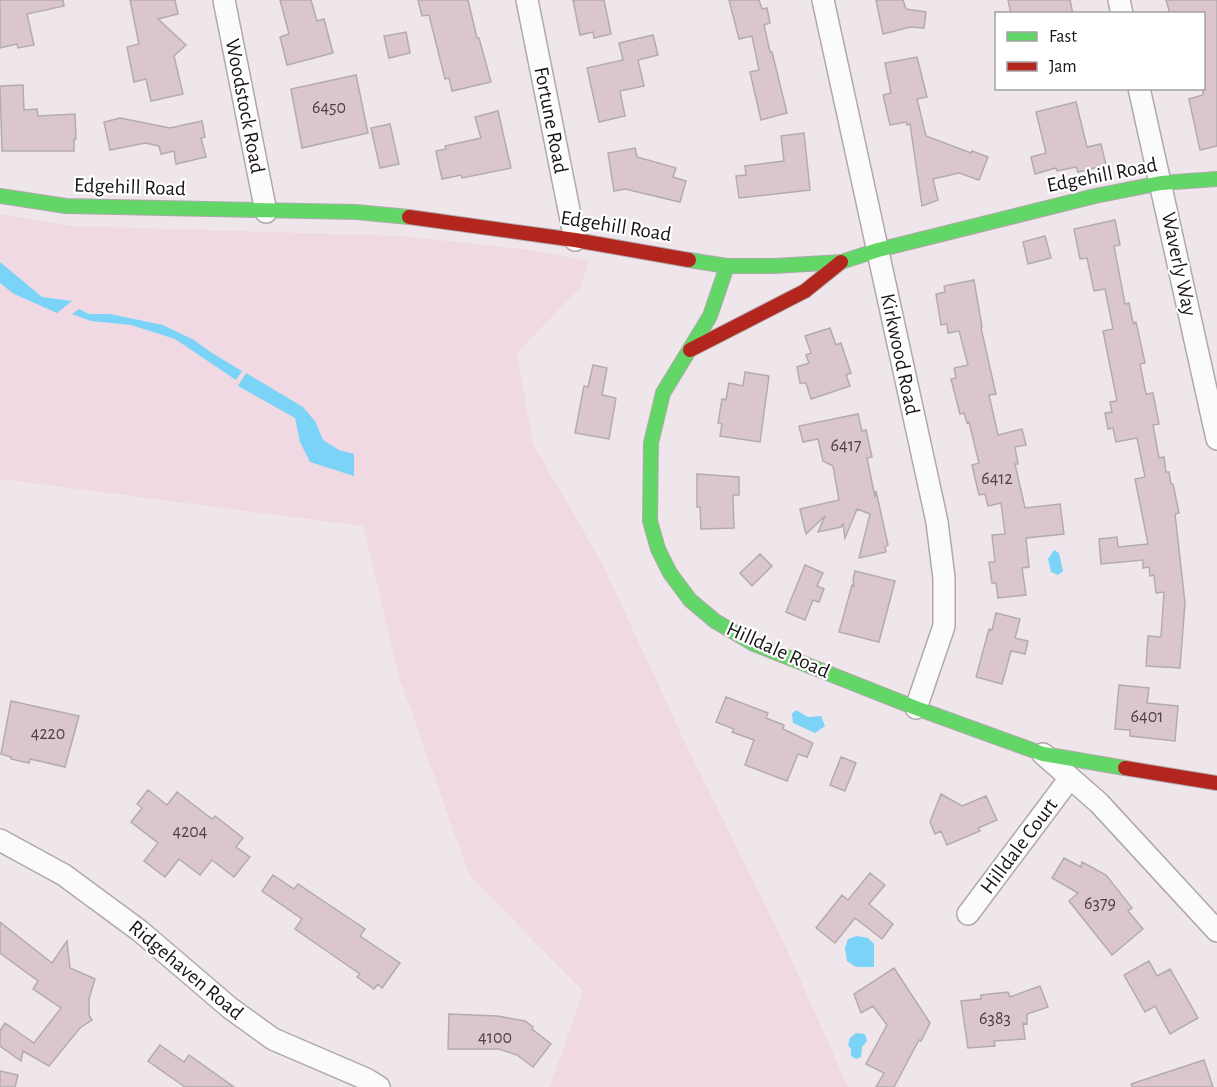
<svg xmlns="http://www.w3.org/2000/svg" width="1217" height="1087" viewBox="0 0 1217 1087" font-family="'Alegreya Sans',sans-serif">
<rect width="100%" height="100%" fill="#eee6ea"/>
<path fill="#f1d9e3" d="M0,214L73,226L400,236L523,249L589,261L579,289L517,353L533,444L602,563L682,736L787,950L848,1087H550L583,991L469,875L400,679L363,526L0,479Z"/>
<path fill="#7bd3f7" d="M0,262L42,297L72,301L57,313L14,294L0,283Z
M79,309L89,314H110L163,325L194,340L212,353L242,371L236,380L175,339L131,325L91,321L72,314Z
M246,373L303,407L315,421L323,440L339,450L354,454V476L310,462L300,442L295,418L238,386Z
M1054,550L1059,553L1063,571L1058,575L1051,572L1048,559Z
M796,710L808,717L821,716L825,726L815,733L793,723L792,714Z
M857,936L868,938L874,944V967H856L847,961L845,948L848,939Z
M856,1033L865,1034L867,1041L862,1047L861,1057L856,1059L851,1056V1049L848,1045L850,1038Z"/>
<path fill="#dbc6d0" stroke="#b2acaf" stroke-width="1.5" d="M0,0H63L64,6L27,14L34,45L18,48L17,44L0,48Z
M130,0H175L178,14L158,19L186,45L174,56L183,94L151,101L146,79L134,82L127,47L139,44Z
M280,0H311L317,21L324,19L333,53L287,65L280,37L289,34Z
M418,0H468L477,38H479L491,82L452,91L449,78L445,79L429,15L422,16Z
M573,0H604L611,34L594,38L593,32L580,35Z
M729,0H759L762,9L767,8L770,23L764,25L770,52H772L787,113L761,120L750,72L759,70L752,36L739,39Z
M876,0H903L906,9L926,12L924,28L910,27L883,34Z
M1008,0H1070L1073,14H1011Z
M1166,0H1217V146L1200,150L1189,99L1203,95V14H1170Z
M406,32L410,53L389,58L384,36Z
M653,35L658,55L638,60L644,86L620,91L625,116L599,122L587,68L623,60L619,43Z
M917,57L927,97L917,99L926,136L971,153L972,151L988,157L979,180L959,173L933,179L938,200L922,206L910,124L907,125L906,122L890,125L883,95L891,93L885,63Z
M356,75L368,133L302,148L291,89Z
M23,85L24,110L37,109L38,116L75,114L76,139H74V151H2L0,86Z
M1076,102L1087,147L1101,144L1106,165L1078,172L1076,167L1057,171L1056,168L1035,174L1031,157L1046,153L1036,112Z
M498,111L511,168L462,178L461,175L442,179L436,151L446,149L445,146L481,138L475,117Z
M120,118L170,128L202,121L205,137L201,138L206,157L176,164L174,151L161,154L159,146L145,143L110,150L104,122Z
M390,124L399,164L380,168L371,128Z
M804,133L810,190L739,198L736,176L746,175L745,166L784,161L781,136Z
M635,148L637,157L676,168L673,177L686,181L680,202L625,189L614,191L608,153Z
M1115,220L1120,245L1114,246L1125,304L1129,303L1133,323L1136,322L1145,363L1140,364L1146,394L1153,393L1159,424L1153,425L1159,458L1164,457L1166,472H1169L1171,484H1173L1179,513L1175,514L1185,603L1180,668L1146,666L1148,636L1161,637L1164,592L1156,593L1154,575L1150,576L1149,567L1143,568V560L1101,564L1099,539L1117,537L1118,547L1148,544L1135,479L1145,477L1137,438L1116,442L1113,428L1108,429L1105,413L1112,412L1110,402L1117,401L1103,331L1113,329L1105,289L1094,291L1087,258L1080,259L1074,229Z
M1045,236L1051,258L1028,264L1023,242Z
M974,280L982,327L981,328L996,394L989,395L998,435L1022,429L1026,445L1015,447L1018,464H1015L1025,508L1060,504L1064,534L1026,538L1029,567L1022,568L1026,595L998,598L996,583H992L989,562H995L992,535L1005,534L1001,503L988,506L985,494L979,495L972,465L979,463L969,422L967,423L964,413L960,414L951,379L956,378L954,368L968,365L959,331L948,333L947,324L941,325L936,294L945,292L944,286Z
M830,328L836,345L841,343L851,373L846,375L850,386L811,399L806,383H800L797,367L809,363L806,355L811,353L805,336Z
M593,365L607,368L602,395L616,398L609,439L575,433L584,386L588,387Z
M745,372L769,376L760,442L720,436L722,424L718,423L722,399L726,400L729,383L743,386Z
M858,414L862,431L866,430L872,457L867,458L875,497L876,491L888,545L885,547L886,552L859,558L870,514L857,509L845,538L843,524L841,527L818,532L825,516L806,534L800,509L839,500L833,466L823,461L818,439L803,442L799,426Z
M697,474L739,477V495H733L734,528L701,529L700,507H697Z
M760,554L772,566L752,586L740,573Z
M805,565L823,573L817,586L824,589L819,602L813,600L805,620L786,612Z
M855,571L895,581L879,642L839,632L852,585L854,586L853,579Z
M996,613L1020,619L1015,638L1028,641L1025,654L1011,651L1002,684L976,677L989,629L992,630Z
M1119,685L1149,688L1147,703L1178,706L1175,741L1130,736V730L1115,729Z
M726,697L768,713L766,718L784,725L783,729L813,743L807,757L798,754L787,781L745,765L754,740L732,732L734,729L716,722Z
M11,701L79,716L65,767L30,759L29,763L11,759V757L1,754Z
M841,757L856,763L845,791L830,785Z
M148,790L167,805L177,792L212,819L215,816L243,838L236,847L250,857L234,877L212,860L200,875L179,859L165,877L144,861L158,843L131,822L142,808L137,804Z
M941,794L962,806L986,796L997,820L978,828L980,831L947,845L941,831L935,834L930,822Z
M1064,858L1081,867L1082,862L1106,875L1132,908L1128,911L1143,929L1112,955L1069,901L1078,893L1052,878Z
M870,873L885,885L869,904L893,924L882,939L855,918L835,943L816,928L842,895L848,900Z
M273,875L294,889L298,884L365,929L360,936L400,963L382,988L378,984L374,989L357,977L360,974L295,929L302,919L262,891Z
M0,922L52,963L67,941L70,968L95,979L89,999V1015L92,1020L80,1028L49,1066L23,1051L21,1061L0,1046V1031L5,1023L34,1043L61,1008L33,989L38,981L0,953Z
M1149,961L1157,976L1170,969L1198,1018L1170,1034L1155,1006L1145,1012L1124,975Z
M894,968L930,1023L921,1041L919,1040L894,1087H876L884,1073L866,1064L887,1025L873,1006L861,1013L854,994Z
M1040,986L1048,1007L1027,1014V1024L1023,1023L1025,1039L994,1041L995,1046L968,1048L961,1001L981,999V995L1008,992L1010,997Z
M449,1014L497,1016L525,1021L533,1027L532,1029L551,1044L533,1067L517,1055L499,1049H448Z
M160,1045L184,1062L189,1055L234,1087H185L148,1061Z
M1204,1060L1213,1087H1132L1131,1084Z
M0,1071L18,1075L15,1087H0Z"/>
<g fill="none" stroke-linecap="round" stroke-linejoin="round">
<defs>
<path id="street" d="M224,0L266,212
M527,0L575,240
M823,0L937,522L944,578V626L916,708
M1119,0L1122,14
M1139,88L1217,439
M1043,754L1099,803L1217,931
M0,840L64,875L140,931L230,1008L273,1039L366,1079L379,1087
M968,914L1070,778"/>
<path id="fast" d="M0,196L66,206L356,212L409,217
M689,260L727,266H775L841,262L878,250L1095,196L1161,183L1217,179
M727,266L710,316L663,393L651,443L650,521L658,549L670,573L690,600L715,621L754,644L916,708L1043,754L1125,768"/>
<path id="jam" d="M409,217L575,240L689,260
M690,350L805,291L841,262
M1125,768L1217,783"/>
</defs>
<use href="#street" stroke="#afa9ac" stroke-width="24"/>
<use href="#fast" stroke="#afa9ac" stroke-width="16"/>
<use href="#jam" stroke="#afa9ac" stroke-width="16"/>
<use href="#street" stroke="#fcfbfc" stroke-width="21"/>
<use href="#fast" stroke="#63d668" stroke-width="14"/>
<use href="#jam" stroke="#b3261e" stroke-width="14"/>
</g>
<g text-anchor="middle" dominant-baseline="central" stroke-width="4.5" stroke-linejoin="round" paint-order="stroke">
<g font-size="18" fill="#4a4044">
<text x="329" y="108">6450</text>
<text x="846" y="446">6417</text>
<text x="997" y="479">6412</text>
<text x="1147" y="717">6401</text>
<text x="48" y="734">4220</text>
<text x="190" y="832">4204</text>
<text x="1100" y="904">6379</text>
<text x="995" y="1019">6383</text>
<text x="495" y="1038">4100</text>
</g>
<g font-size="21" fill="#191416" stroke="#fff">
<text transform="translate(245 106) rotate(79)">Woodstock Road</text>
<text transform="translate(551 120) rotate(79)">Fortune Road</text>
<text transform="translate(1102 175) rotate(-11)">Edgehill Road</text>
<text transform="translate(130 187) rotate(2)">Edgehill Road</text>
<text transform="translate(616 226) rotate(9)">Edgehill Road</text>
<text transform="translate(1179 264) rotate(78)">Waverly Way</text>
<text transform="translate(900 354) rotate(78)">Kirkwood Road</text>
<text transform="translate(778 650) rotate(24)">Hilldale Road</text>
<text transform="translate(1019 846) rotate(-53)">Hilldale Court</text>
<text transform="translate(186 970) rotate(40)">Ridgehaven Road</text>
</g>
</g>
<rect x="995" y="12" width="210" height="78" fill="#ffffff" stroke="#a3a1a2" stroke-width="1.5"/>
<rect x="1007" y="32" width="30" height="9" fill="#63d668" stroke="#a3a1a2" stroke-width="1.5"/>
<text x="1049" y="42" font-size="18" fill="#191416">Fast</text>
<rect x="1007" y="62" width="30" height="9" fill="#b3261e" stroke="#a3a1a2" stroke-width="1.5"/>
<text x="1049" y="72" font-size="18" fill="#191416">Jam</text>
</svg>
